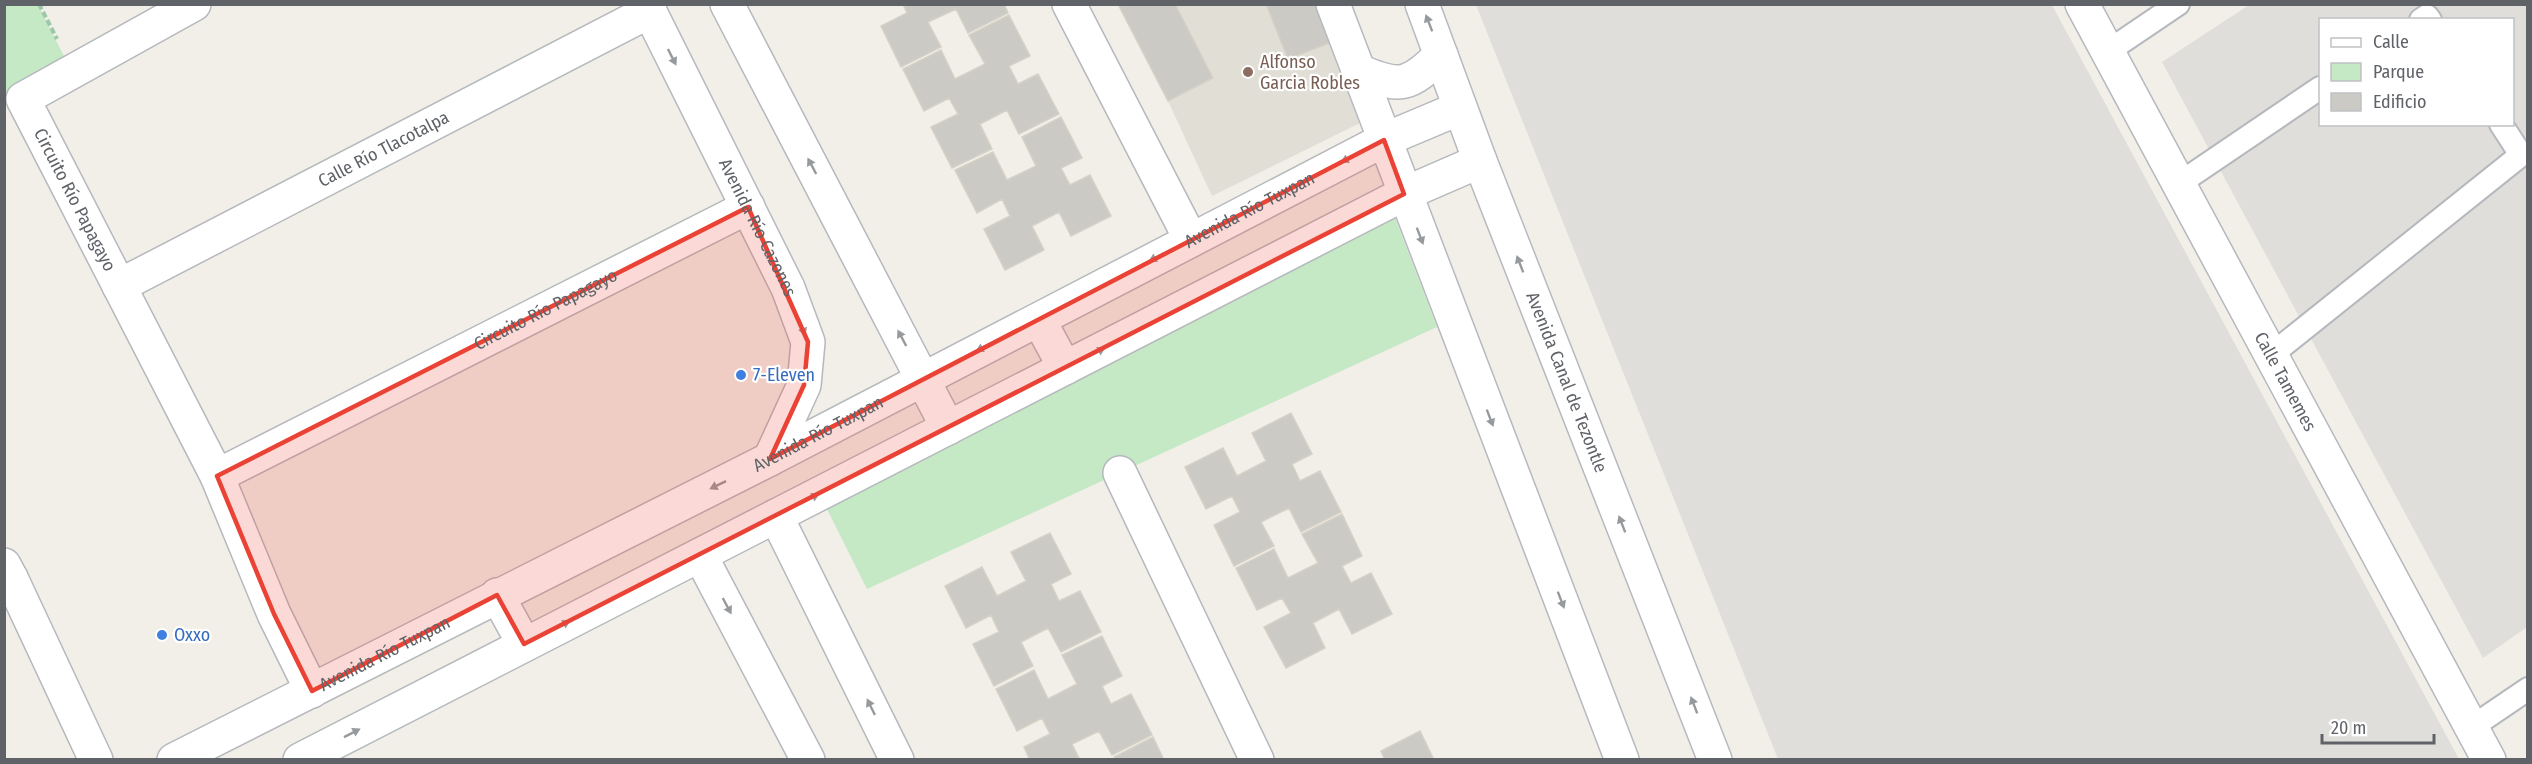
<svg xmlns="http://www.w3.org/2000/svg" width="2532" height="764" viewBox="0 0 2532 764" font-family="'Fira Sans Condensed',sans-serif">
<rect width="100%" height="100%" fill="#f1efe8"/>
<path fill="#e0deda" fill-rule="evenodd" d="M1476,5H2052L2459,759H1778Z
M2249,5H2527V627L2483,658L2162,62ZM2320,20H2512V124H2320Z"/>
<path fill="#e1ded6" d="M1118,5H1317L1362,122L1212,196L1168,101Z"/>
<path fill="#c5e8c5" d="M5,5H38L71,70L5,105Z
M1392,210L1437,327L867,589L825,505Z"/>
<path fill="#cccac5" stroke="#d6d1c6" stroke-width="1.5" d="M903,4H1004L1008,13L968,33L956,9L928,22L941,47L901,67L881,26L907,13Z
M1118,4H1175L1213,78L1168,101Z
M1266,4H1317L1332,42L1288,59Z
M1009,15L1030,56L1009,66L1018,84L1038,74L1059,114L1019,134L1007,110L980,124L992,149L952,168L931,127L958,114L949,98L924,111L903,69L941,50L955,79L985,64L969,35Z
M1061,117L1082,158L1061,168L1070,185L1090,175L1111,216L1071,236L1059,212L1032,226L1044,250L1005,270L984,229L1010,216L1002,199L977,213L955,170L993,152L1007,180L1036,166L1022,137Z
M1291,413L1312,454L1292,464L1300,481L1320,471L1341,512L1301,532L1289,508L1261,522L1274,546L1234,566L1214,525L1240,512L1232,496L1206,509L1185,467L1223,448L1237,476L1266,461L1252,433Z
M1342,514L1362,556L1342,566L1351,583L1371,573L1392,614L1352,634L1339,609L1313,623L1325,648L1286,668L1264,627L1291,613L1282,598L1257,610L1236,568L1274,549L1288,578L1318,563L1302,534Z
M1050,533L1071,574L1051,584L1059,601L1080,591L1101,632L1061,652L1048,628L1021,642L1033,666L994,686L973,644L999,632L991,615L966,628L945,586L982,567L997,596L1026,581L1011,552Z
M1102,636L1122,676L1102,686L1111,704L1131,694L1152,735L1112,755L1099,731L1072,744L1080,760H1030L1024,747L1050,734L1042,718L1017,731L996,689L1034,670L1048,699L1077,684L1062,655Z
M1420,731L1434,760H1385L1381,751Z
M1153,737L1164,760H1115L1114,757Z"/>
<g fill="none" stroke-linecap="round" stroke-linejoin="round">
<defs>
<path id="service" d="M2421,20L2427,16L2430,20
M2107,52L2178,4
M2177,185L2320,88
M2271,355L2521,155L2501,124
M2472,727L2528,689"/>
<path id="pedestrian" d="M1069,4L1191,240
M1120,473L1257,760
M217,476L274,614L312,691
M11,578L96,760"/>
<g id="minor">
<path id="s1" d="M194,4L23,99L217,476L748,207"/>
<path id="s2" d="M646,4L788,288L808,342L804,385L770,459"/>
<path d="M727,4L948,428"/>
<path id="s3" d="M2082,4L2489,760"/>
<path id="s4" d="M119,286L650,11"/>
<path d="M776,516L897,760"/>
<path d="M700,555L808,760"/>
<path d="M4,565L11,578L4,581"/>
</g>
<g id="tertiary">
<path d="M1039,320L1065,368"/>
<path d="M497,595L524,644"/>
<path id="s5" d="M174,760L770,459L1384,140L1460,108"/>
<path d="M300,760L1404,194L1480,161"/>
</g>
<g id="secondary">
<path d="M1333,4L1622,760"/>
<path id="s6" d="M1422,4L1480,161L1715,760"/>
<path d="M1359,71C1401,89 1408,86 1441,55"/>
</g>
</defs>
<use href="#service" stroke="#b5b8bc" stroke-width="26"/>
<use href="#pedestrian" stroke="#b5b8bc" stroke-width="36"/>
<use href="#minor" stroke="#b5b8bc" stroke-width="36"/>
<use href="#tertiary" stroke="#b5b8bc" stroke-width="36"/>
<use href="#secondary" stroke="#b6babf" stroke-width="36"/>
<path stroke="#9cc7a9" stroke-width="4" stroke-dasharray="6 3" stroke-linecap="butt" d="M39,4L57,39"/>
<use href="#service" stroke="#fff" stroke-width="22"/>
<use href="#pedestrian" stroke="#fff" stroke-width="33"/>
<use href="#minor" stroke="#fff" stroke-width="33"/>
<use href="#tertiary" stroke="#fff" stroke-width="33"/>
<use href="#secondary" stroke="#fff" stroke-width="33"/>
</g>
<defs><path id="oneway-solid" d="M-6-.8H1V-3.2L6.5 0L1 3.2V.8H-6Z" transform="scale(1.5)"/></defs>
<g fill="#979a9d">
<use href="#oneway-solid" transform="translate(1429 23) rotate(-111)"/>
<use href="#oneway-solid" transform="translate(672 57) rotate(63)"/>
<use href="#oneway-solid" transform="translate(1349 158) rotate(153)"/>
<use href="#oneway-solid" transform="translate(812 166) rotate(-118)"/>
<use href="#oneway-solid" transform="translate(1420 236) rotate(69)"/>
<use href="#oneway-solid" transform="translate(1157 257) rotate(152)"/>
<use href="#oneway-solid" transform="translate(1520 264) rotate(-111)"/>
<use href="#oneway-solid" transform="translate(802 327) rotate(69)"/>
<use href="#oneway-solid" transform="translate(902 338) rotate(-118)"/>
<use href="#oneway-solid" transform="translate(984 347) rotate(153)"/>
<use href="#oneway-solid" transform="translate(1097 352) rotate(-27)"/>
<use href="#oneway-solid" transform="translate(1490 418) rotate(69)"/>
<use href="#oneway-solid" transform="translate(718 485) rotate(154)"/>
<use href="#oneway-solid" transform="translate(811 498) rotate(-27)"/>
<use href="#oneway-solid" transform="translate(1622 524) rotate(-111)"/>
<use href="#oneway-solid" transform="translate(1561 600) rotate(69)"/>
<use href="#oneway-solid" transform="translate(727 606) rotate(62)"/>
<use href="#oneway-solid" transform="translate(562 625) rotate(-27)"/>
<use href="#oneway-solid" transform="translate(1694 705) rotate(-111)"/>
<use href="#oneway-solid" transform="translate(871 707) rotate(-116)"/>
<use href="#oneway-solid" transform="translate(352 733) rotate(-27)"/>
</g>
<path fill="#ea4335" fill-opacity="0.2" stroke="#ea4335" stroke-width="4.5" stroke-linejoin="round" d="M1384,140L1404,194L524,644L497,595L312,691L274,614L217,476L748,207L808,342L804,385L770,459Z"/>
<circle fill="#8d6e63" stroke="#fff" stroke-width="2" cx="1248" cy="72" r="6"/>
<g fill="#3f7fe0" stroke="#fff" stroke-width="2">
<circle cx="741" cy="375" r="6"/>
<circle cx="162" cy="635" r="6"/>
</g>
<g text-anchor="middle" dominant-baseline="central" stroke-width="4.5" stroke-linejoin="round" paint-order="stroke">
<g font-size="18" fill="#785e54" stroke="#fff" text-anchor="start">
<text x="1260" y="62">Alfonso<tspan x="1260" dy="21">Garcia Robles</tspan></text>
</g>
<g font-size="18" fill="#5f6368" stroke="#fff">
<text stroke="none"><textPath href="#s4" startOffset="298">Calle Río Tlacotalpa</textPath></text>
<text stroke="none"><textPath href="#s1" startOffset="309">Circuito Río Papagayo</textPath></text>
<text stroke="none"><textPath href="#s5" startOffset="1208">Avenida Río Tuxpan</textPath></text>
<text stroke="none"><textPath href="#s2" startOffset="250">Avenida Río Cazones</textPath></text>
<text stroke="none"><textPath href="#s1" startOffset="988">Circuito Río Papagayo</textPath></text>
<text stroke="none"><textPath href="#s3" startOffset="429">Calle Tamemes</textPath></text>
<text stroke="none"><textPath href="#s6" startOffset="405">Avenida Canal de Tezontle</textPath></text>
<text stroke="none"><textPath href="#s5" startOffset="722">Avenida Río Tuxpan</textPath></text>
<text stroke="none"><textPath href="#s5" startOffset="236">Avenida Río Tuxpan</textPath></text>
</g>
<g font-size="18" fill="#366cbe" stroke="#fff" text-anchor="start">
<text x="753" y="375">7-Eleven</text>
<text x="174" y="635">Oxxo</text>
</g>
</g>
<rect width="2532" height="764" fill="none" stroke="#5f6368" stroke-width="12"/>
<rect x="2319" y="18" width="195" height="108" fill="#ffffff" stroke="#bfc1c3" stroke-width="1.5"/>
<rect x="2331" y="38" width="30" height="9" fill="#ffffff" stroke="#bfc1c3" stroke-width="1.5"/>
<text x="2373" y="48" font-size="18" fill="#5f6368">Calle</text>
<rect x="2331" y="63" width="30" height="18" fill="#c5e8c5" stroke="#bfc1c3" stroke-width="1.5"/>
<text x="2373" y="78" font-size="18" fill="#5f6368">Parque</text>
<rect x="2331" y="93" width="30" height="18" fill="#cccac5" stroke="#bfc1c3" stroke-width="1.5"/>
<text x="2373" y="108" font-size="18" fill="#5f6368">Edificio</text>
<path d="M2322 734v9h112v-9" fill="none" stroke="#5f6368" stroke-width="3"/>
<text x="2331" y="734" font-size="18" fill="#5f6368" stroke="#ffffff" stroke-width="4.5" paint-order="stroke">20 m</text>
</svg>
